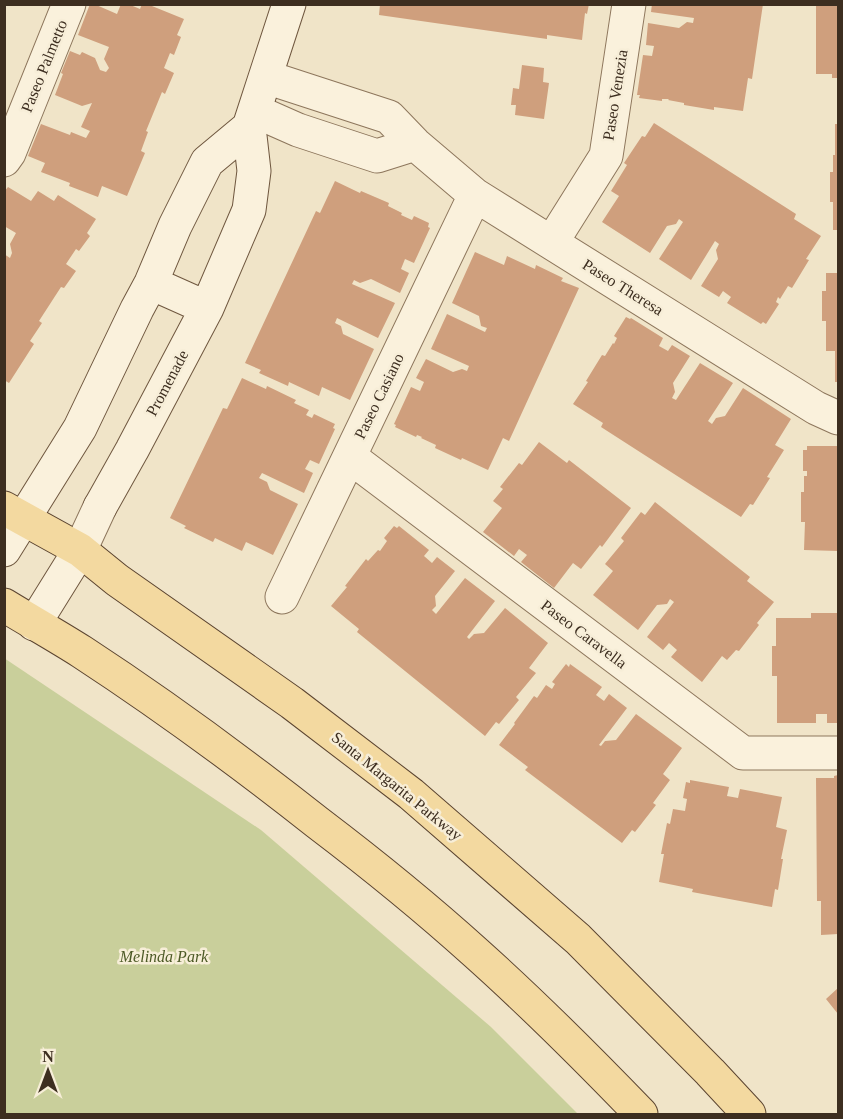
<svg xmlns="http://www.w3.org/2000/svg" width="843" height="1119" viewBox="0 0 843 1119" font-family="Georgia,serif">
<rect width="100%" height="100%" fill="#f0e4c8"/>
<path fill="#c9cf9b" d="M4,658L261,830L491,1027L578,1114H5Z"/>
<path fill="#cf9f7d" d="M90,4H94L117,14L121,4H128L140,9L142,4H147L184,19L177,35L181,37L174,55L170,53L164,68L174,73L165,94L162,92L146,131L148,132L141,151L145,153L127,196L102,186L98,197L69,186L70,183L41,172L45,163L28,156L41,124L70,135L71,132L86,138L90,131L81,127L92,103L82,106L55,95L63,74L61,73L70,51L80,55L82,52L95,58L100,70L106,72L109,68L104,59L109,47L78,35Z
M380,4H589L587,14L585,13L582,40L547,35V39L379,15Z
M652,4H763L752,79L748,78L743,111L714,107V110L684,105V103L668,100L669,99H662V101L639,98L640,95H637L643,55L652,56L654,46L646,45L648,23L679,28L687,22L693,23L694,18L651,12Z
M816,4H838V78H832V74H816Z
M522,65L544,68L543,82L549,83L544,119L515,115L516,105H511L513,88L519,89Z
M654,123L796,214L794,219L821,236L806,259L809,260L792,288L788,286L780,299L778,297L776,302L779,304L766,324L763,322L761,324L727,303L731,297L723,291L719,297L701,286L718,259L716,250L719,244L715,241L691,280L659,259L683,222L679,219L676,224L667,226L650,253L602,222L619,196L611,191L627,165L624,163L642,136L645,137Z
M835,124H838V230H833V202H830V172H833V155H835Z
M335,181L360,193L361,191L389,203L388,206L402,213L401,215L412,220L414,216L429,223L428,227L430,228L414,263L405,259L401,269L409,273L400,293L371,279L360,283L354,280L352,284L395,303L378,338L337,318L335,323L341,326L343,334L374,349L350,400L322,387L319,396L289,382L288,386L259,373L261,370L245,363L316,211L320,213Z
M8,187L31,201L38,191L54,201L58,195L96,219L87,233L90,236L79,251L76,249L66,264L76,271L64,288L61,287L39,321L42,323L30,341L34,344L9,383L4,380V254L10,258L12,253L10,244L16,233L4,226V192Z
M475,252L504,265L507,256L535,269L536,265L563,278L561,281L579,288L509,441L503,438L488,470L462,458L461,460L435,448L436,445L421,438L422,437L417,435L416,437L395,427L396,425L394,424L411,387L420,391L424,382L416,378L426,359L453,372L462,369L467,371L469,366L431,349L447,314L485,332L487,328L481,326L479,316L452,303Z
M826,273H838V382H835V351H826V321H822V291H826Z
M626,317L630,319L631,318L663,338L659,346L668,351L672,345L690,356L673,383L675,392L672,398L676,400L700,363L733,383L708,421L712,424L716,418L725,416L743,388L791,419L775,445L784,450L767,477L770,478L753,505L750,504L741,517L601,427L603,423L573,404L588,382L586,381L602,355L605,356L613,343L614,344L617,338L614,336Z
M242,378L266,389L267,386L296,400L294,403L309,410L306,415L312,418L314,414L335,424L333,428L335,429L319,464L310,460L305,469L313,473L304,493L262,473L259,478L267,482L270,490L298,504L273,555L246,542L242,551L215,538L213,542L184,528L186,526L170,518L223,408L227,409Z
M539,442L567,463L569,460L631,508L602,547L600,545L581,569L573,563L554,588L521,562L527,555L519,549L514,556L483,532L502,508L493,501L503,489L500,487L519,463L522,465Z
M807,446H838V551L804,550L805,522H801V492H804V476H807V471H803V450H807Z
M655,502L750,577L747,581L774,602L757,623L759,625L739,651L736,650L727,660L722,656L702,682L671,657L677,650L669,643L663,650L647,637L674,602L670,599L667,604L657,605L638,630L593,595L613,571L605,564L624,541L621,538L641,512L645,515Z
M394,526L397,528L399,526L429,550L424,556L432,563L437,557L455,571L435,596L436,606L432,610L436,614L465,578L495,601L467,637L469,639L474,634L484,633L505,608L548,643L529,668L536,673L516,697L519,700L499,724L496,722L485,736L357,632L359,629L331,606L347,587L345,586L366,559L368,561L378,550L380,551L387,541L384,538Z
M811,613H838V723H827V714H816V723H777V676H772V646H776V618H811Z
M566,664L569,667L570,664L602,687L596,695L604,701L609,694L627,708L599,745L601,746L605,741L616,740L636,714L682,748L663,774L670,780L653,803L656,805L635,832L632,830L622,843L525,770L528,767L499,745L515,724L514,723L534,696L537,698L546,685L552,689L555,684L552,682Z
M838,775V934L821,935V901H817L816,778H834V776Z
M690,780L729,787L727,796L738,798L740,789L782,797L776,827L787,830L781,859H783L778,890L775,889L772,907L692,892L693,889L659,882L664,854H661L667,823L670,824L673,809L685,811L687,799L683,798L686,782L690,783Z
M838,988V1014L826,999Z"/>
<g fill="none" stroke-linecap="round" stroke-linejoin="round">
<defs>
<path id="street" d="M266,77L389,117L415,144L475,195L816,408L838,418
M255,111L298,130L377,156L415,144
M4,160L9,153L69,4
M552,242L606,156L629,4
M350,457L743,753H838
M80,550L100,507
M282,597L475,195"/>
<path id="secondary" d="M151,283L207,308
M100,507L132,450L207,308L249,210L254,171L249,127L289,4
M4,550L80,428L137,309L151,283L175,226L207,162L249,127
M34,624L80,550"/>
<path id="primary" d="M4,508L80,550L117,580L292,703L411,794L578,939L710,1072L749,1114
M4,605C30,621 57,636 82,652C163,705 242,763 318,823C372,864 425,907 476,953C533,1004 588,1059 641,1114"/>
</defs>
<use href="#street" stroke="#8d765c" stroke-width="35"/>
<use href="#secondary" stroke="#6f573f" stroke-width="35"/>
<use href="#primary" stroke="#5b4430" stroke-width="35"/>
<use href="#street" stroke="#faf1dc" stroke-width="33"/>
<use href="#secondary" stroke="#faf1dc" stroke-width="33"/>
<use href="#primary" stroke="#f3d9a0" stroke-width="33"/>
</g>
<g text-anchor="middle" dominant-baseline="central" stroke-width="5" stroke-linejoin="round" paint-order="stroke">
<g font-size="16" fill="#3d2e20" stroke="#f7eed8">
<text transform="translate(44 66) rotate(-68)">Paseo Palmetto</text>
<text transform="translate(615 95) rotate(-81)">Paseo Venezia</text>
<text transform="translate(623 287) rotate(32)">Paseo Theresa</text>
<text transform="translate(167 383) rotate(-62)">Promenade</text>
<text transform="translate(379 396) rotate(-64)">Paseo Casiano</text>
<text transform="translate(584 634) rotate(37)">Paseo Caravella</text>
<text transform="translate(397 786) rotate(39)">Santa Margarita Parkway</text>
</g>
<g font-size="16" font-style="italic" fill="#4d5a26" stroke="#f7eed8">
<text x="164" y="956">Melinda Park</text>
</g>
</g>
<rect width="843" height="1119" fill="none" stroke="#3d2e20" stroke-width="12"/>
<g transform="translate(48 1071)" stroke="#f7eed8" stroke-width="4.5" paint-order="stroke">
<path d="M0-4.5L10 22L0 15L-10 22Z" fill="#3d2e20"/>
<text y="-9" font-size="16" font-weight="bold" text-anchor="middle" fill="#3d2e20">N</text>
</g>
</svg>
